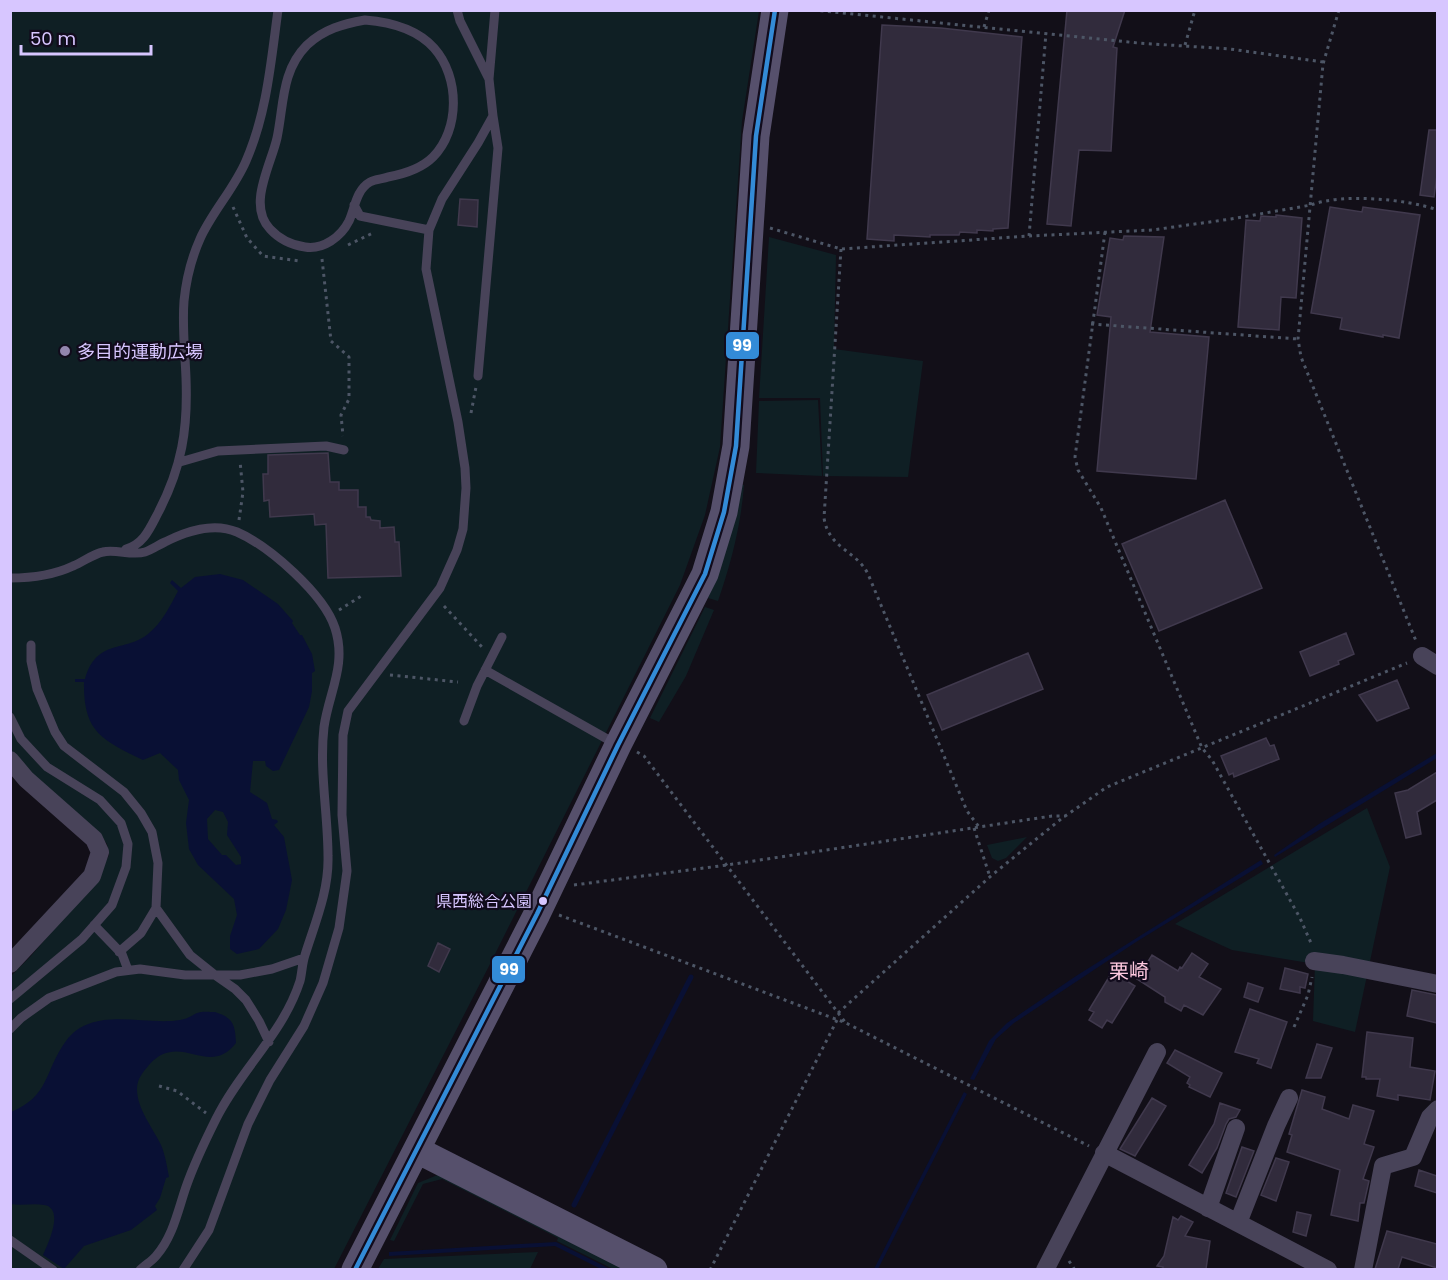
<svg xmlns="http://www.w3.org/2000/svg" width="1448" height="1280" viewBox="0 0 1448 1280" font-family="Poppins,'Noto Sans JP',sans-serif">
<rect width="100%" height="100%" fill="#120f18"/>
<path fill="#0f1f24" d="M11,11H759L742,121L720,447L705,515L680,585L488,968L334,1269H11V976L30,957L97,879L109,855L107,844L94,828L23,767L11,751Z
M769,237L836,255L834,349L923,361L908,477L823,476L820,398H759Z
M818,400L822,476L756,473L759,401Z
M741,485H744C741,525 731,564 718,601L708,598L718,572Z
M705,607L714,610L686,676L659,722L650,718Z
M1367,808L1390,867L1355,1032L1313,1021L1315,964L1232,950L1175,924Z
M1027,837L1006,858L998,861L992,858L987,845Z
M440,1174L629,1269H613L557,1241L558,1238L442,1179L423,1184L394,1241L390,1240L418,1183Z
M538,1252L530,1269H378L384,1259Z"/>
<path fill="#091034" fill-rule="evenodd" d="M220,574L243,580L278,604L293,621L292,623L300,635H302L312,654L315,671L312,673V691L309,707L279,770L273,771L266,766L265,761H253L250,792L267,803L272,819L277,820L278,822L274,825L284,837L292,880L286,910L278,929L259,949L237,954L230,949V936L237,915L234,899L198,865L189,849L186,823L189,800L179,780L178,770L160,753L143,760C102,740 83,732 84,682H75V679H85C97,638 124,653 148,634C162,623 170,606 178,591L170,583L172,580L181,588L195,577ZM215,810L223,812L228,822L227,835L241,857V864L236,865L226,855H222L208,839L207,819Z
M1437,753V758L1275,857L1274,855L1319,824Z
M1261,860L1263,864L1136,942L1014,1023L996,1039L974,1080L970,1079L989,1041L1007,1023L1076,976Z
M215,1012C234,1018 235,1025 236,1043C208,1079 180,1030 149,1065C143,1072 137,1079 137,1089C137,1109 153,1128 161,1145C165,1154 167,1166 169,1177L166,1178L160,1198L155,1206L157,1210L131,1230L84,1246L64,1269L43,1255C48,1244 65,1208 44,1205C33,1203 22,1206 11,1204V1112C50,1096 44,1071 66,1041C92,1005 144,1026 180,1020C187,1019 191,1016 197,1013C202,1011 210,1012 215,1012Z
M964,1092L967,1094L878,1269H874Z
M556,1242L610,1269H601L555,1246L389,1256V1252Z"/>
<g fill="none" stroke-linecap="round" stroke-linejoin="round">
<path stroke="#091034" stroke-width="5" d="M574,1205L691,977"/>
</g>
<path fill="#312b3c" stroke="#40394d" stroke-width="1.5" d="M1067,10H1125L1113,47L1117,48L1111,151L1079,150L1071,226L1047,224Z
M882,25L941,28L1022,37L1008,228L993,229V231L977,230V233L960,232L959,235H930V237L894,235V241L867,239Z
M1429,130H1437V175L1434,197L1420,195Z
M460,199L478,200L477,227L458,225Z
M1330,207L1362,212L1363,207L1420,215L1399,338L1383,335V337L1340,329L1342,318L1311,313Z
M1276,215L1302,218L1296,298L1281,297L1279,330L1238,327L1246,220L1260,221L1261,216L1276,217Z
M1124,236L1164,237L1150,332L1209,337L1196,479L1097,471L1111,317L1097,315L1110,238L1123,240Z
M328,453L330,482H339V490H358V507H366V517H370L371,520L380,521V528L394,527L395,542H399L401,576L328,578L326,524L315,525L314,514L270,517L269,500L264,501L263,474H268V455Z
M1225,500L1262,588L1159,631L1122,544Z
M1346,633L1354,654L1338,661L1339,664L1310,676L1300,652Z
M1028,653L1043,689L942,730L927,695Z
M1397,680L1409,708L1377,721L1359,695Z
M1266,738L1270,746L1274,745L1279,759L1234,777L1233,773L1229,775L1221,756Z
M1437,772V800L1417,812L1421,834L1406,838L1395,793L1408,790Z
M438,943L450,949L439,972L428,966Z
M1192,953L1208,964L1199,977L1221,989L1203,1015L1184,1005L1181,1011L1165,1002V997L1137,979L1152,955L1178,971L1180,967L1182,968Z
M1285,968L1308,974L1305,988L1300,987V993L1280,989Z
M1114,973L1135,986L1112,1023L1107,1020L1102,1028L1089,1020L1094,1012L1089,1010L1109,977L1111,978Z
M1248,983L1263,988L1258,1002L1244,997Z
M1412,990L1437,995V1023L1407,1016Z
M1250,1009L1287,1022L1271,1068L1257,1063L1259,1059L1235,1052Z
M1367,1032L1413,1038L1410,1067L1435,1071L1430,1100L1398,1095V1100L1377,1096L1380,1079H1366V1077H1362Z
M1317,1044L1332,1048L1321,1078H1306Z
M1175,1050L1222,1073L1210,1097L1189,1087L1190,1085L1187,1083L1190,1077L1167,1063Z
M1302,1090L1325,1097L1322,1109L1349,1119L1353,1105L1374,1111L1364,1144L1374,1147L1363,1179L1369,1181L1364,1203H1360L1358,1221L1331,1215L1340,1170L1287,1152L1292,1135L1289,1134Z
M1152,1098L1166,1106L1135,1156L1120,1149Z
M1220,1103L1240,1110L1236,1117L1229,1119L1226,1124L1217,1148L1202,1173L1189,1165L1214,1124Z
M1242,1147L1254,1151L1236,1197L1226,1193Z
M1276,1158L1289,1162L1276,1201L1261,1195Z
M1419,1170L1437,1176V1193L1415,1186Z
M1297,1212L1311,1215L1306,1236L1293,1232Z
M1181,1216L1193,1222L1185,1236L1210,1241L1206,1269H1163V1267L1157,1266L1164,1256L1173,1217L1178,1220Z
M1387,1231L1437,1244V1268L1402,1257L1398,1269H1375Z"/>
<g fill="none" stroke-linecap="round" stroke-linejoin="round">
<path stroke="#4d5666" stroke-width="3" stroke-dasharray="3 4.5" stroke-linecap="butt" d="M813,10L1138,43L1230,49L1323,62
M1339,10L1323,64L1298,339L1301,357L1416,641
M984,27L989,10
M1185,45L1195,10
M233,207L247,238L263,256L300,261
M770,228L841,249L1029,236L1152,230L1231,219L1311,205C1342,193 1406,199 1438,210
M1105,232L1075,457L1078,470L1101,508L1202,748L1212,760L1300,918L1311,943
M1029,236L1046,33
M348,245L375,232
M841,249L824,518C829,549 856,550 868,574L967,811L979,827
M322,259L331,341L349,357V399L341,415L343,436
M1091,324L1298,339
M471,413L476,387
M239,520L243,492L240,461
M444,606L482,647
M339,610L363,595
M390,675L458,682
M637,752L644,756L845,1022
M974,828L990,877
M574,885L727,865L1052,816H1065
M559,915L846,1023L1089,1146
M838,1013L992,875L1061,819L1107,787L1407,663
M1294,1027L1308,995L1312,977
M159,1086L177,1091L206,1113
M1069,1261L1075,1270
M710,1270L837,1020"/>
<path stroke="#484359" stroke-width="9" d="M365,20C390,22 416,28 434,48C460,77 460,130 433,157C421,169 404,174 388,177C383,179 375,179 370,182C356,190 355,208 349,221C341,237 323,250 305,247C291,245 280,240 270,229C247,205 271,165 277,138C284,105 281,71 307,45C324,29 343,24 365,20Z
M489,79L495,10
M354,205L360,216L429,230
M478,376L498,148L493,116
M180,462L218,451L326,446L344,450
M126,549C144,544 150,528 158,513C182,467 188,429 186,378C185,352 182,327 184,301C186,281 192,257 200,239C212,212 234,189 246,161C267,113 271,61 278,10
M10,578C31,578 54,575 73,566C83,562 93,554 103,552C116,549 132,556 145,552C152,550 158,545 165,542C187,531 213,522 237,532C269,546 324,594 335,628C347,665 329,692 324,727C319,770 328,814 328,856C329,891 315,923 305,955C302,964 302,973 300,981C283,1034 240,1070 216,1119C205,1141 194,1164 186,1187C178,1210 173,1237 156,1256C152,1261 145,1265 140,1270
M31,645V661L37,689L55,732L64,746L124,792L141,813L152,832L158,863L156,908L190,955L215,975L235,989L246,1000L259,1021L269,1042
M485,670L616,744
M10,717L21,739L47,767L100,800L121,823L128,844L126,867L112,905L82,939L10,999
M464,721L477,686L502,637
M94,925L122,954L128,970
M119,952L141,933L156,908
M10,1029L21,1018L49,998L116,972L140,969L185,975H240L272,969L304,958
M10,1240L53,1270
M183,1270L209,1230L248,1124L270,1080L304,1026L323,983L339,928L347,871L342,815L343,735L348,711L440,588L457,550L463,529L466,488L465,468L458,422L426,269L429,230L442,199L478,143L493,116L489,79L460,21L457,10"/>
<path stroke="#484359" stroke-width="18" d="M1422,656L1438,666
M10,760L26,779L94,839L100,852L92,876L10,964
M1314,961L1343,965L1438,984
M1104,1153L1328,1270
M1208,1208L1236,1128
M1238,1223L1276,1126L1289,1098
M1045,1270L1157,1052
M1363,1270L1383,1166L1413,1157L1430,1117L1438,1109"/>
<path stroke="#56506c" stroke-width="27" d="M417,1150L654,1270
M355,1270L537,914L618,745L705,574L724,512L736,446L756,136L775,10"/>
<defs>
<path id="bus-1" d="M355,1270L537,914L618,745L705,574L724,512L736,446L756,136L775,10"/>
</defs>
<use href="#bus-1" stroke="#110b1c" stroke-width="9"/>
<use href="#bus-1" stroke="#338bd7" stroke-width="4.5"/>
</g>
<circle fill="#9286ae" stroke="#110b1c" stroke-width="2" cx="65" cy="351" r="6"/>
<circle fill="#d7c6ff" stroke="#110b1c" stroke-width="2" cx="543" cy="901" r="5"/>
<g text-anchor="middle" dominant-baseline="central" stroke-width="4.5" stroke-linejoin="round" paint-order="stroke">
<g font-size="16" fill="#d7c6ff" stroke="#110b1c" text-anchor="end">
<text x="532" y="901">県西総合公園</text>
</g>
<g font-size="18" fill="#d7c6ff" stroke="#110b1c" text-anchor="start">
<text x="77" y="351">多目的運動広場</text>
</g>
<g font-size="20" fill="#ffc8e0" stroke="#110b1c">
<text x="1129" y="971">栗崎</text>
</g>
</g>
<g stroke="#110b1c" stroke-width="2">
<rect x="725" y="331" width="35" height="29" rx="6" fill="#338bd7"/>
<rect x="491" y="955" width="35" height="29" rx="6" fill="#338bd7"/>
</g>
<g font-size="16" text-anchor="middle" font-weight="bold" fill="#fff">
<text x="742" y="351">99</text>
<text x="509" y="975">99</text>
</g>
<rect width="1448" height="1280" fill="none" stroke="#d7c6ff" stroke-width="24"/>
<path d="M21 45v9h130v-9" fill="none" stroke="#d7c6ff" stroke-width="3"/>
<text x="30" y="45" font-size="18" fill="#d7c6ff" stroke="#110b1c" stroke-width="4.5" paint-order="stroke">50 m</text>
</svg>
